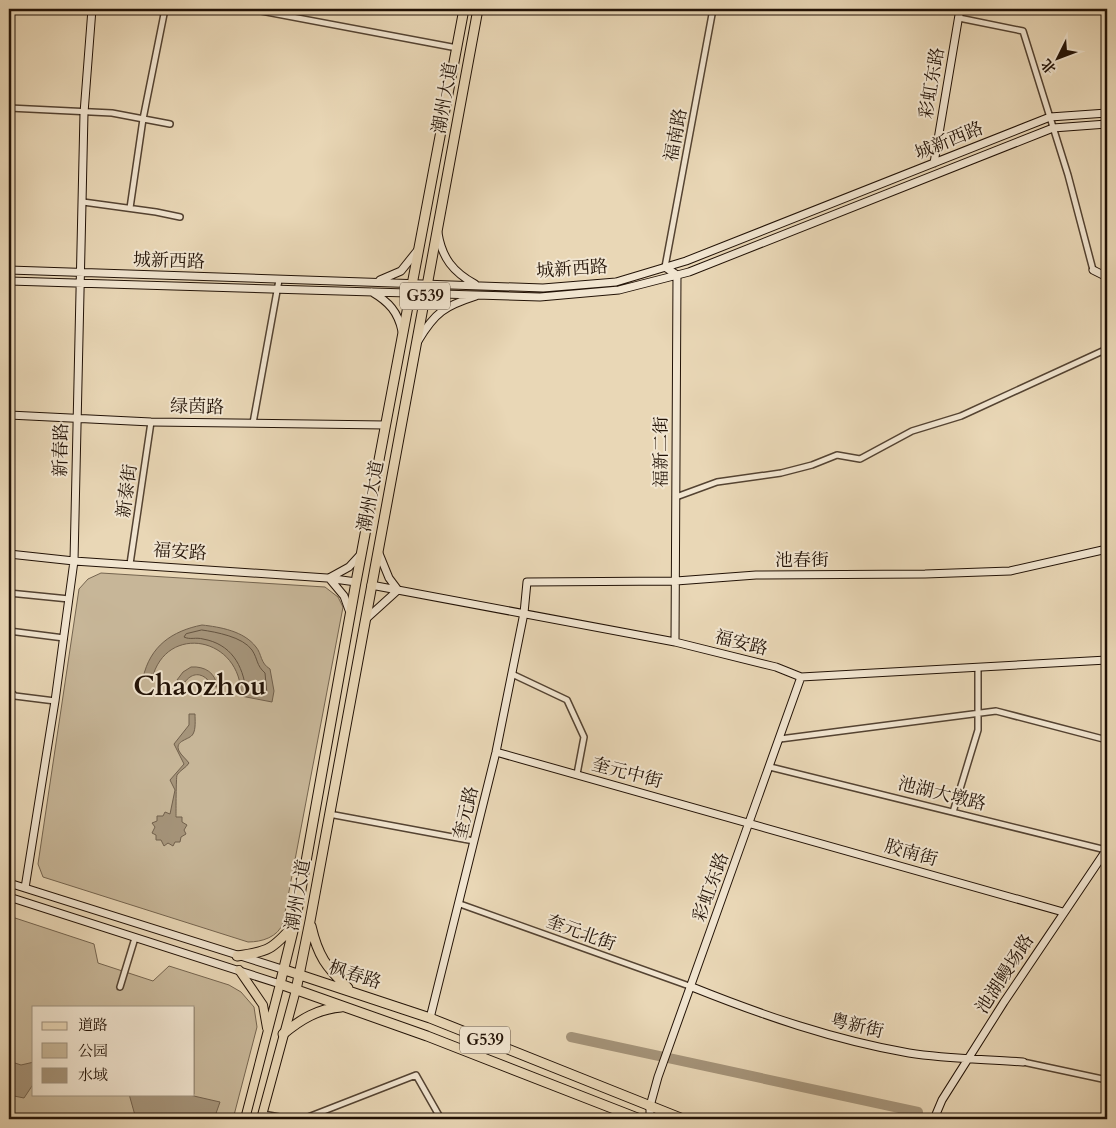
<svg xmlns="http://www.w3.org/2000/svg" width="1116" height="1128" viewBox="0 0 1116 1128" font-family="Cardo,'Noto Serif SC',serif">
<rect width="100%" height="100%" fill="#e9d7b6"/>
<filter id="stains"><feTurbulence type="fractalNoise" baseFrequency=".004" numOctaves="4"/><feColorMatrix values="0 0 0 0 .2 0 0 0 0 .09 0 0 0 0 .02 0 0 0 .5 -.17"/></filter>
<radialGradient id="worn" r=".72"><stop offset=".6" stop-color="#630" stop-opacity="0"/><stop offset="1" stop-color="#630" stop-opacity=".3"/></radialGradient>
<path fill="#c7b698" stroke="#74644f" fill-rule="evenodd" d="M101,573L325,587L338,597L343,607L283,923C278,937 262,942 248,942L43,877L38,864L79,589L88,579Z
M9,916L94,944L98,963L153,981L169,966L229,985L241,992L254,1007L257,1027L233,1119H9ZM34,1007H194V1094H34Z"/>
<path fill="#a5947a" stroke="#71604c" d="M202,625C220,627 244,631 256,647C262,654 260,663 270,669L274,691L272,702L241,696C242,637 166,622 152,679L143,678C150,646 172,631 202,625Z
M191,667C205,666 216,673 217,687L210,686L207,679C199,672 191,674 185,682L177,680L183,672Z
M189,714H195C195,720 196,729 193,734C190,740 174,740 179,751C181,755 186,759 189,763C186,768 180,770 177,775C176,778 176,811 176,817H182V822L187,825L184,830L186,834L181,837L180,842H175L173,846L168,843L164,846L161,840H156V835L152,833L155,827L152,823L157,821V816H163L165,812L170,814L175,790L170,780L184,764L174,744L189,725Z
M9,1061L21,1065L34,1062V1083L24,1098L9,1095Z
M129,1094H185L220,1102L214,1119H136Z"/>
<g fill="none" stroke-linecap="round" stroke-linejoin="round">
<path stroke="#645340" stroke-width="1" d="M202,630C216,632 243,637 252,650C258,659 256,665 265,673L267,694L246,691C243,665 231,644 203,639C196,637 190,640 184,637L186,634Z"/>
<path stroke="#a5947a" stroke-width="10" d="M571,1037L918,1112"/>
<defs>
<path id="street" d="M250,9L457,48
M959,18L1023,31L1068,175L1093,270
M9,108L112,113L170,124
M83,202L156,212L180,217
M130,208L143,119L165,9
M665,267L713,9
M253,423L279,280
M676,497L717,482L781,473L812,465L837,455L860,459L912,431L961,416L1107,349
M130,564L151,422
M9,593L69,599
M9,631L64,638
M512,674L567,700L584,737L577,774
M9,690L15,696L55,701
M780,739L996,711L1107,740
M770,767L1106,850
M953,812L978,730V667
M329,814L474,841
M460,904L692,987
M120,987L135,938
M1023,1062L1107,1080
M263,1114L290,1119
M303,1119L416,1075L441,1119"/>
<path id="secondary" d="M934,163L960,9
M438,233C442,258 453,272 475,284
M665,267L677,275L675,642
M9,270L543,288L616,282L686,261L1050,117L1107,113
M1093,270L1107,277
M380,280L401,271L417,251
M9,281L540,297L619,290L689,272L1053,128L1107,124
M372,292C389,302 398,312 402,331
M418,341C435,312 445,306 476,296
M9,415L151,422L385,425
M9,554L74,561L327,578L356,582
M371,585L675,642L776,667L801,677L1107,660
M349,610L344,596L329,578L349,567L361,554
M366,619L398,590L389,578L378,551
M496,752L1063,912
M9,883L285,970
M25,888L55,701L74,561L84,113L92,9
M9,897L280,984
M692,987C762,1015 834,1040 909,1053C947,1059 985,1059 1023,1062
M430,1018L496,752L524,613L527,582L676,581L756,575L925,574L1010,571L1107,549
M650,1119V1106L658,1077L801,677
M934,1119L942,1100L1004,1002L1107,849"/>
<path id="primary" d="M239,970L263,1005L267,1028
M245,1119L280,984
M261,1119L296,990"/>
<path id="highway" d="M464,9L356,582L295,923L280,984L427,1036L640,1119
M311,926C318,956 326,967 348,988
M237,956C268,952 273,949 294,925
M285,970L430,1018L683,1119
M296,990L310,921L478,9
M283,1034C301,1019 318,1009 341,1007"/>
</defs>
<use href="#street" stroke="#544332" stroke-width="8"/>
<use href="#secondary" stroke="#221206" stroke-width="9"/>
<use href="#primary" stroke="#221206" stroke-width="10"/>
<use href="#highway" stroke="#221206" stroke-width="11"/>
<use href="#street" stroke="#f1e5d0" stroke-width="5"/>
<use href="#secondary" stroke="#f1e5d0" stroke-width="7"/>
<use href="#primary" stroke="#e9d7b6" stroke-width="8"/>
<use href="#highway" stroke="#e9d7b6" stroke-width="9"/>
</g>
<g text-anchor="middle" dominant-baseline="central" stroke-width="4" stroke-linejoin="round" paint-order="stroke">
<g fill="#f1e5d0" stroke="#605143" stroke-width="1">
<rect x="400" y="282.5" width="50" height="27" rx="4"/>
<rect x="460" y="1026.5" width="50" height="27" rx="4"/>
</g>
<g font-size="16" font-weight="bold" fill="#221206">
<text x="425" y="296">G539</text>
<text x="485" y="1040">G539</text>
</g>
<g font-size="18" fill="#221206" stroke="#f1e5d0">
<text transform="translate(932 83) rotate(-80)">彩虹东路</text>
<text transform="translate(445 98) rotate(-80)">潮州大道</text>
<text transform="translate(676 135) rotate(-79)">福南路</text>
<text transform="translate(949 141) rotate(-22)">城新西路</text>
<text transform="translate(169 261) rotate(2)">城新西路</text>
<text transform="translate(572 269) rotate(-4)">城新西路</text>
<text transform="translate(197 407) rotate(1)">绿茵路</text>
<text transform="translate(61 450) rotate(-89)">新春路</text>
<text transform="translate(661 452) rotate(-90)">福新二街</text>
<text transform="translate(127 491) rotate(-82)">新泰街</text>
<text transform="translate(371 496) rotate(-79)">潮州大道</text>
<text transform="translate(180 552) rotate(4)">福安路</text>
<text x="802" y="560">池春街</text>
<text transform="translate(741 643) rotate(14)">福安路</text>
<text transform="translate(627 773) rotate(15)">奎元中街</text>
<text transform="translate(942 794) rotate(14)">池湖大墩路</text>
<text transform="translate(466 813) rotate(-76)">奎元路</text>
<text transform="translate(911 853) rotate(16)">胶南街</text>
<text transform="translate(711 887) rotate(-70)">彩虹东路</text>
<text transform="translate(298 895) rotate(-80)">潮州大道</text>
<text transform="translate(581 933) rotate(20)">奎元北街</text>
<text transform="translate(1005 974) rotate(-57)">池湖鳗场路</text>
<text transform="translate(355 975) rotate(18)">枫春路</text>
<text transform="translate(857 1026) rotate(13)">粤新街</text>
</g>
<g font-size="28" font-weight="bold" fill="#221206" stroke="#f1e5d0">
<text x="200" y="686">Chaozhou</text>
</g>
</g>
<rect width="1116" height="1128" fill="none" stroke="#e9d7b6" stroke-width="30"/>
<rect x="10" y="10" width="1096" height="1108" fill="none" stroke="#221206" stroke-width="2.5"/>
<rect x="15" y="15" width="1086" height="1098" fill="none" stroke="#221206"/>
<rect x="32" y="1006" width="162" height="90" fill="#f1e5d0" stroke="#9e917f"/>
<rect x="42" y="1022" width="25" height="8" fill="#e9d7b6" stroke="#9e917f"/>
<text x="78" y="1030" font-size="15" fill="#221206">道路</text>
<rect x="42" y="1043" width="25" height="15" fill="#c7b698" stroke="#9e917f"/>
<text x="78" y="1056" font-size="15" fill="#221206">公园</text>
<rect x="42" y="1068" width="25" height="15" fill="#a5947a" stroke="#9e917f"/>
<text x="78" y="1080" font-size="15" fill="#221206">水域</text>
<g transform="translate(1058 58) rotate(228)" stroke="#f1e5d0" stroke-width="4" paint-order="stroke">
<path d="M0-4L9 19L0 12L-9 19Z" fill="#221206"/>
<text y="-8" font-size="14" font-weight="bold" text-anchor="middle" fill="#221206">北</text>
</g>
<rect width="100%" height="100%" filter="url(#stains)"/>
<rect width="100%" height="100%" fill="url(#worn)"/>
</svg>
